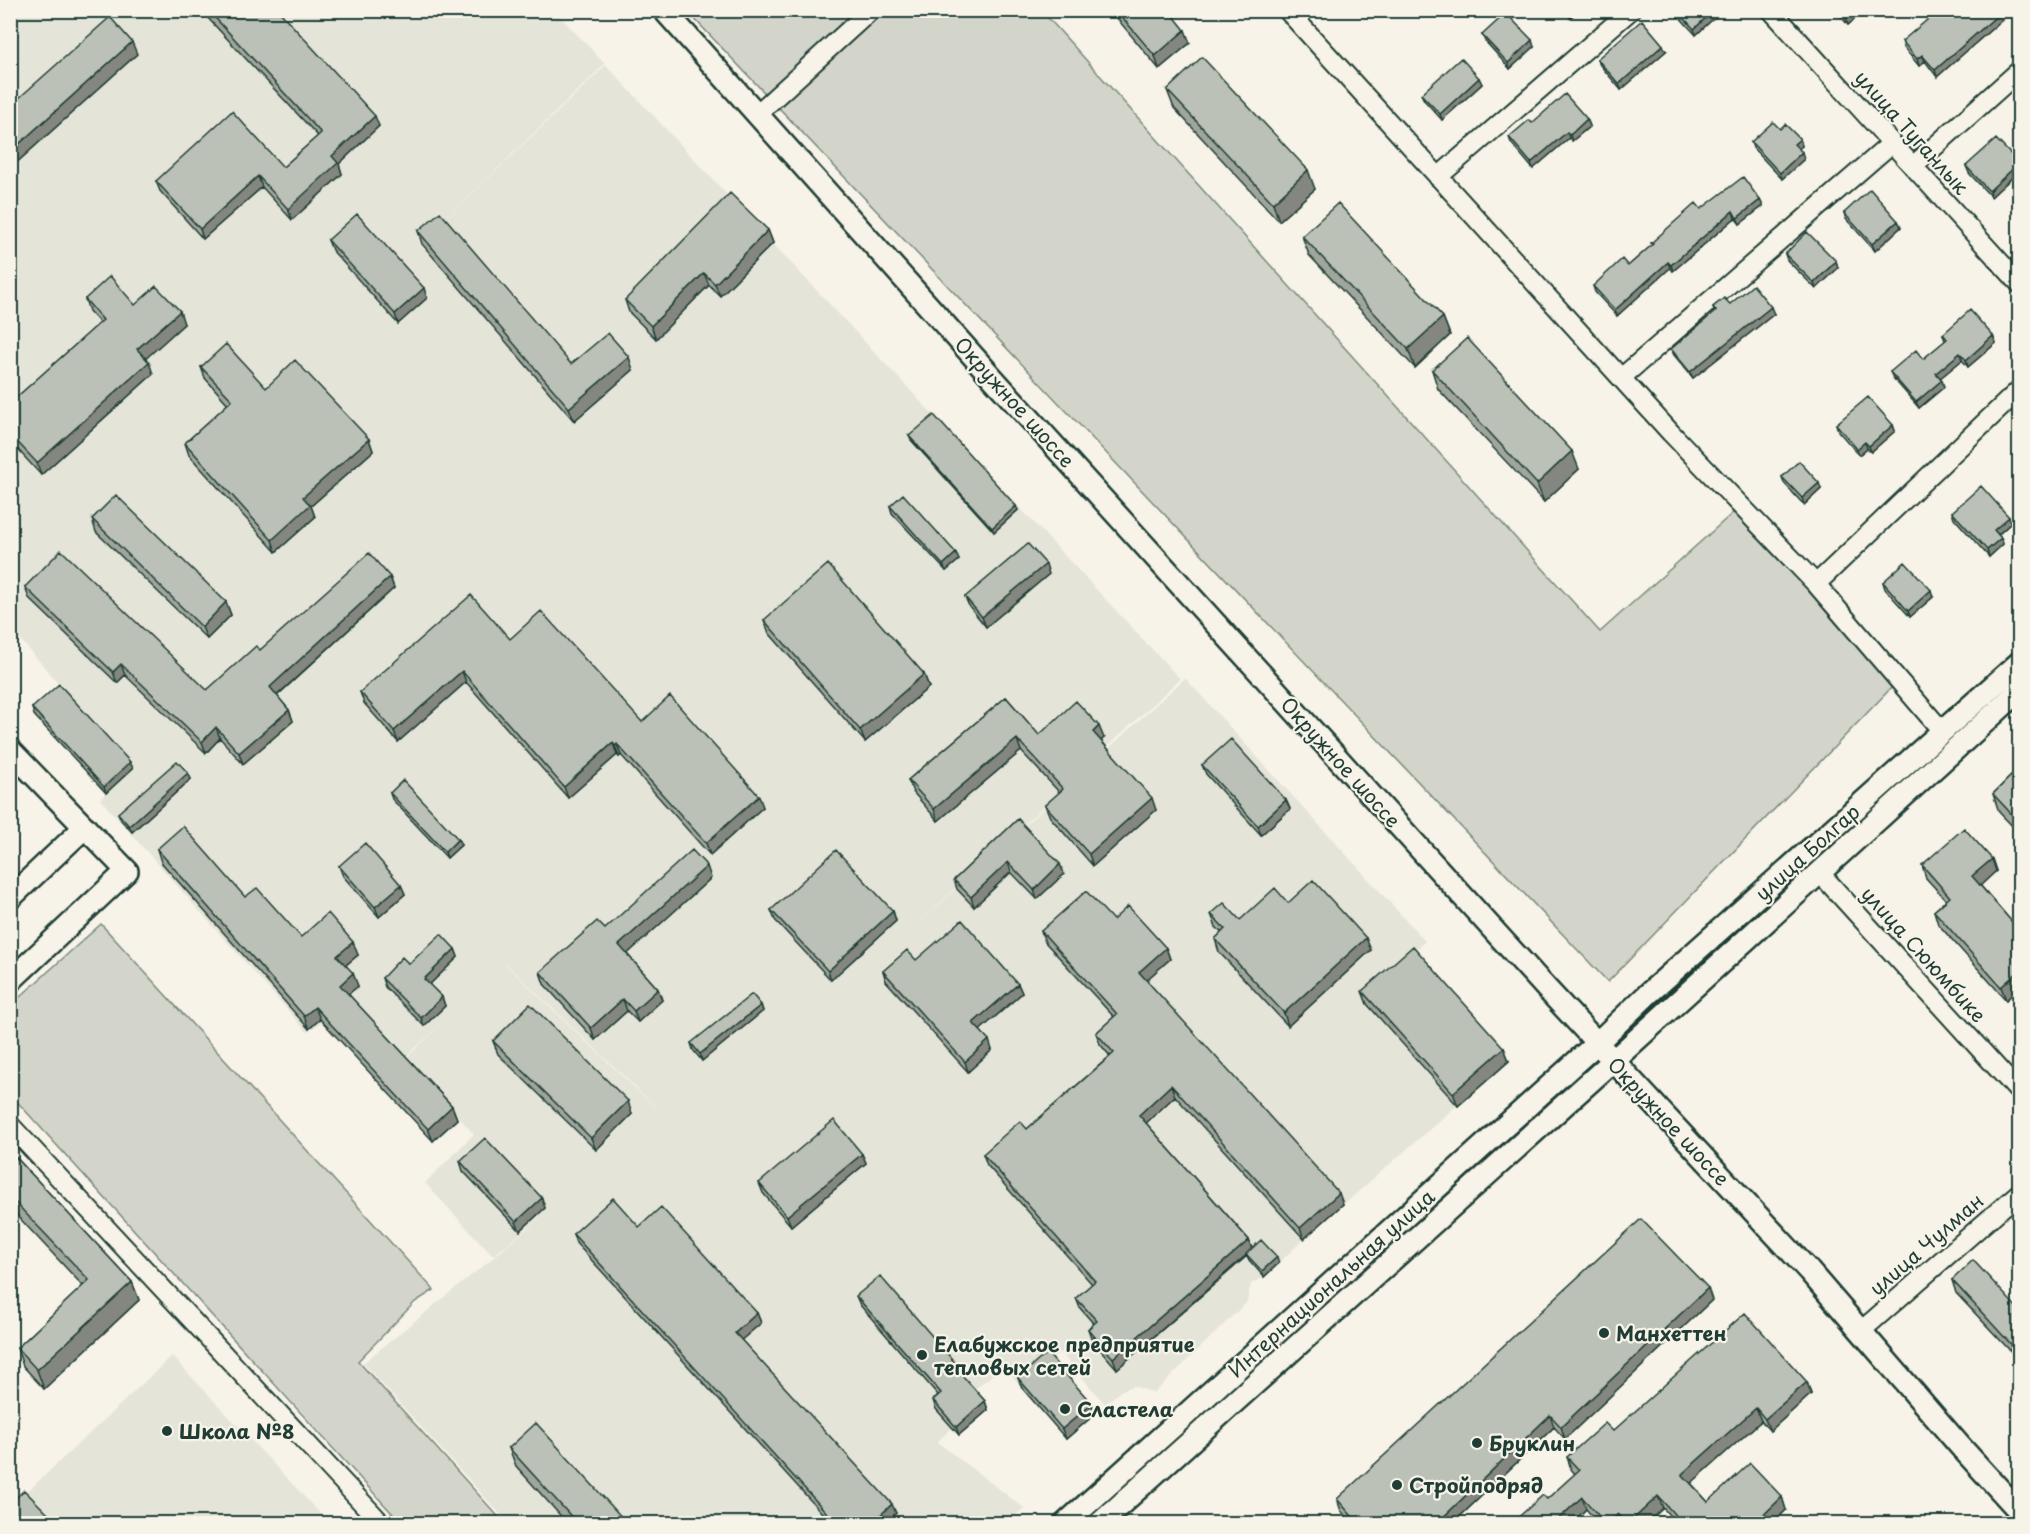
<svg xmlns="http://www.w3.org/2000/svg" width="2030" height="1534" viewBox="0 0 2030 1534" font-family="'Playpen Sans',sans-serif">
<rect width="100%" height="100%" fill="#f7f3e8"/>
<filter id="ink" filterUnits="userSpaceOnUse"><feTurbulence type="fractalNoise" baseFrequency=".0167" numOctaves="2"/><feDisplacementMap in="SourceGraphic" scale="12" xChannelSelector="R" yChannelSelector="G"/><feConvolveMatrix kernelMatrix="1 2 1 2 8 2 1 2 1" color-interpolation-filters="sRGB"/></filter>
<g filter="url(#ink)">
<path fill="#e5e4d9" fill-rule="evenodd" d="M11,11H555L605,64L416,248L606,65L1180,679L899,941L1185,678L1425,941L1414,952L1509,1060L1304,1239L1264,1277L1251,1284L1247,1302L1154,1393L1134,1386L1122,1390L1105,1404L1060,1352L1022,1388L1004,1366L972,1391L988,1410L959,1435L952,1428L937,1442L1024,1508L1007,1523H508L363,1363L494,1257L544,1214L493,1256L425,1183L474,1134L405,1059L443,1023L404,1058L350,1001L307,1032L100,799L133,768L11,629ZM657,883L605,933L676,1010L603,933ZM505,963L633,1085L661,1113L505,964Z
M172,1356L329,1523L11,1524V1507Z"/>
<path fill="#d3d5ca" stroke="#79897f" stroke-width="1.5" d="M687,11H1042L1600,632L1736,510L1894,685L1608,982Z
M101,924L434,1290L415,1302L358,1361L504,1523H401L11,1095V1005Z"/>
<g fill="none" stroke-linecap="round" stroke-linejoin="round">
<defs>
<path id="minor" d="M1287,10L1671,433L1816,584L1942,731
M1771,10L2020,284
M758,113L871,10
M1913,166L2020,70
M1438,177L1631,10
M1621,378L1892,143
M1816,584L2020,389
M1819,872L2020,1093
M10,1125L382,1524
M1861,1331L2020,1192"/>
<path id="tertiary" d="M664,10L990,375L1547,989L1809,1271L1960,1446L2020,1512
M10,750L127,871L10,981
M10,898L85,827
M1065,1524L1597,1043L1648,994L2020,662
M1099,1524L1613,1061L2020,690"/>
</defs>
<use href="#minor" stroke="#1f3d34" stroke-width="22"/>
<use href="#tertiary" stroke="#1f3d34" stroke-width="26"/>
<use href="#minor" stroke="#f7f3e8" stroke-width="18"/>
<use href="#tertiary" stroke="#f7f3e8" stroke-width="21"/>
</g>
<path fill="#a1a69d" stroke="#1f3d34" stroke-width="1.5" d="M205,10H278L379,126L339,164L342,174L292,220L262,187L203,239L160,191L156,181L283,167L318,136L207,17Z
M1110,10H1169L1190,43L1159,69Z
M1563,10H1578L1570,18Z
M1673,10H1714L1716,16L1696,35Z
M1835,10H1865L1848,25Z
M2001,12L2003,19L1937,77L1925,61L1919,66L1904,48L1902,41Z
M1482,35L1534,47L1510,69L1485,41Z
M1666,51L1621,90L1600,65L1597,59Z
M137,54L14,165L10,161V106Z
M1479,78L1482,84L1442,120L1424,100L1421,94Z
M1167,90L1315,189L1279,221L1174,108Z
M1587,119L1590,126L1572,141L1569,138L1533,169L1511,143L1509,137Z
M1780,129L1800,139L1802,146L1798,149L1804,159L1782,179L1753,148L1751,142Z
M2019,164V171L1991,197L1969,173L1966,166Z
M1760,200L1763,206L1740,224L1735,218L1673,271L1670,268L1617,316L1595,292L1593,286L1628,266L1652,245L1651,243L1701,209Z
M1844,213L1898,221L1901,227L1875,251L1846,219Z
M768,230L773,243L720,296L709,285L656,339L629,312L625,300Z
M418,231L571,364L633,370L574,421L422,244Z
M1302,236L1443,317L1450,335L1415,368L1309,255Z
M328,240L427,298L398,324L332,250Z
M1785,254L1836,261L1838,268L1816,289L1787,260Z
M85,299L135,305L184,324L145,358L153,374L41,475L10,441V403L100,323L89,311Z
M1730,304L1774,314L1693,378L1674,355L1671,349L1715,313L1713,307Z
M1943,334L1993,336L1996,343L1968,367L1962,360L1940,378L1944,387L1919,408L1893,378L1890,372L1923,359L1945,341Z
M201,367L266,388L369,439L373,451L311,506L315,517L276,552L189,455L185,443L228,404L205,378Z
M1432,370L1579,469L1544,502L1438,389Z
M1836,424L1893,425L1895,431L1871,452L1867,448L1859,455L1838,431Z
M909,436L1018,510L994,532L911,440Z
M1782,477L1821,489L1804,505L1784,483Z
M890,506L959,560L946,571L892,513Z
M1952,512L2011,523L1998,535L2001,538L2003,544L1989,557L1954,518Z
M92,519L226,602L231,615L207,639L96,532Z
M1049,574L986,627L969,606L965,597Z
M390,577L394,588L277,696L289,710L293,721L243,764L220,738L206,753L125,675L117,683L29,598L25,587L207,690L260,650Z
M1883,582L1933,597L1910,617L1885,589Z
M764,620L924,674L929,687L865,742L769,633Z
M510,639L642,722L763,807L710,855L621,755L619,757L617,755L568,798L466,682L398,742L364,703L360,692Z
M1006,697L1039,735L1104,738L1101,740L1156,810L1093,866L1050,817L1045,805L1060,793L1021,751L938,821L913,792L908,780Z
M32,708L133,768L106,793L34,715Z
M1202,765L1286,800L1290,809L1261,835L1206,774Z
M2019,768V833L1999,812L1993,794Z
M188,773L191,779L132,832L121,820L118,813Z
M390,793L458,839L461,845L447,858L392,799Z
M1018,819L1064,874L1037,899L1011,872L974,907L957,889L954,880Z
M157,849L245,897L301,937L358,955L346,965L358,986L348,994L452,1106L457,1119L433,1141L320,1019L309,1029L161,862Z
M1992,859L1996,871L1980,885L2019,930V988L2006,1000L1938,924L1934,911L1946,900L1926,878L1922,865Z
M339,866L401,885L405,894L379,917L343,876Z
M711,878L627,954L658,989L662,1000L638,1022L627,1011L595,1040L544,984L540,972L605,929Z
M1288,903L1371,950L1288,1026L1219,952L1215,939L1222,933L1216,927L1211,914L1240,920Z
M771,910L893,911L896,921L831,980L775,920Z
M1113,920L1166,948L1170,959L1146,980L1343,1204L1304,1239L1175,1096L1146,1123L1249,1240L1252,1249L1279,1263L1264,1277L1249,1260L1247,1256L1117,1369L1092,1340L1088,1329L1093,1323L1080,1308L1076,1298L1092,1284L987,1165L983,1154L1027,1129L1110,1056L1100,1044L1096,1033L1114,1017L1045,942L1041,931Z
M455,949L458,957L429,985L442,997L445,1006L424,1026L385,987L382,978L409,964Z
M916,960L1018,984L1022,993L980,1030L992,1050L968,1072L886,981L883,971Z
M1362,991L1504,1048L1509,1061L1458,1106L1367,1004Z
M761,1005L763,1011L702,1061L693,1050L691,1043Z
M493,1041L632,1114L596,1150L498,1054Z
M10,1151L132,1282L139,1300L44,1389L23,1366L17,1348L83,1286L10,1208Z
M862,1154L866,1163L791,1226L763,1193L759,1183Z
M460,1161L545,1208L520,1231L463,1171Z
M639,1227L757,1313L761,1323L741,1340L896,1513L885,1524H832L576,1243L573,1234Z
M1952,1280L2019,1310V1360L1956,1293Z
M856,1296L966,1380L985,1401L988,1410L959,1435L936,1409L933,1400L938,1395L860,1305Z
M1712,1300L1565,1439L1554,1427L1452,1524H1353L1341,1511L1337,1499Z
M1018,1378L1092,1404L1095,1414L1066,1439L1022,1388Z
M1807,1382L1811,1394L1770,1431L1761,1421L1691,1483L1708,1502L1782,1497L1786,1510L1772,1524H1677L1663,1508L1646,1524H1599L1586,1509L1571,1524H1511L1547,1499L1575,1474L1571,1469L1567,1457L1613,1431Z
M509,1448L626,1522V1524H568L516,1466Z"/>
<path fill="#83877f" stroke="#1f3d34" stroke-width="1.5" d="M502,10H510L504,16Z
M1568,10H1578L1570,18L1568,11Z
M1714,10L1716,16L1696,35L1694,29Z
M1855,10H1865L1848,25L1846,19Z
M2001,12L2003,19L1937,77L1935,70Z
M1185,30L1190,43L1159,69L1155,56Z
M1532,40L1534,47L1510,69L1508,63Z
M132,42L137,54L14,165L10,152Z
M1663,45L1666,51L1621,90L1619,84Z
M1922,55L1925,61L1919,66L1917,59Z
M1479,78L1482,84L1442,120L1440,114Z
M375,116L379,126L339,164L342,174L292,220L288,209L332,156Z
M1587,119L1590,126L1572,141L1570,135Z
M1567,132L1569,138L1533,169L1531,163Z
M1800,139L1802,146L1796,151L1794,144Z
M1802,152L1804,159L1782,179L1780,173Z
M2019,163V171L1991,197L1989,191Z
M1308,170L1315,189L1279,221L1273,203Z
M258,176L262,187L203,239L200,229Z
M1760,200L1763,206L1740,224L1737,218Z
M1733,211L1735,218L1673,271L1671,265Z
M1898,221L1901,227L1875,251L1872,244Z
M768,230L773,243L720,296L715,284Z
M1836,261L1838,268L1816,289L1814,283Z
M1668,262L1670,268L1617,316L1615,310Z
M704,273L709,285L656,339L651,326Z
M424,288L427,298L398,324L395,314Z
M1771,307L1774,314L1693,378L1690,372Z
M180,311L184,324L142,362L137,349Z
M1443,317L1450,335L1415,368L1408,349Z
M1993,336L1996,343L1968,367L1966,360Z
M1960,353L1962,360L1938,380L1936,373Z
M629,357L633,370L574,421L569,408Z
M149,362L153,374L41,475L37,463Z
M1942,380L1944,387L1919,408L1916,402Z
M1893,425L1895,431L1871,452L1869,446Z
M369,439L373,451L311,506L315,517L276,552L272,540L303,497Z
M1865,442L1867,448L1859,455L1857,449Z
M1572,451L1579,469L1544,502L1537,484Z
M1819,483L1821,489L1804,505L1802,498Z
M1016,506L1018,510L994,532L992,528Z
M2009,517L2011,523L1996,536L1994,530Z
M2001,538L2003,544L1989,557L1987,550Z
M956,553L959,560L946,571L943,565Z
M1046,564L1049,574L986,627L982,617Z
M390,577L394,588L274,698L270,687Z
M1931,590L1933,597L1910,617L1908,611Z
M226,602L231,615L207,639L202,627Z
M121,664L125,675L117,683L113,672Z
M462,671L466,682L398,742L394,731Z
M924,674L929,687L865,742L860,730Z
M289,710L293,721L243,764L239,753Z
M1099,726L1104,738L1097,744L1093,732Z
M216,727L220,738L206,753L202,742Z
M1017,739L1021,751L938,821L934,809Z
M613,743L617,755L568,798L564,787Z
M617,744L621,755L619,757L615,746Z
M130,762L133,768L106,793L104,787Z
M188,773L191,779L132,832L129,826Z
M759,796L763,807L710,855L706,843Z
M1152,798L1156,810L1093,866L1089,854Z
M1286,800L1290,809L1261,835L1258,826Z
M458,839L461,845L447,858L445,852Z
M1992,859L1996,871L1977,889L1972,876Z
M1008,862L1011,872L974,907L971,897Z
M1060,864L1064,874L1037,899L1034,890Z
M707,866L711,878L624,957L619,945Z
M401,885L405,894L379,917L375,907Z
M893,911L896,921L831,980L828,971Z
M1366,938L1371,950L1288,1026L1284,1013Z
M353,942L358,955L342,968L337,956Z
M1166,948L1170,959L1143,983L1139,972Z
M455,949L458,957L427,987L424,979Z
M2019,971V988L2006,1000L2001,987Z
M353,973L358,986L344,998L340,985Z
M1018,984L1022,993L977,1033L973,1023Z
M658,989L662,1000L638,1022L634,1011Z
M442,997L445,1006L424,1026L421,1018Z
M623,999L627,1011L595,1040L591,1028Z
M761,1005L763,1011L702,1061L700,1054Z
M315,1007L320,1019L309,1029L304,1016Z
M989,1040L992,1050L968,1072L965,1062Z
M1504,1048L1509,1061L1458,1106L1453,1093Z
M1171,1085L1175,1096L1143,1126L1139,1115Z
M628,1101L632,1114L596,1150L591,1138Z
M452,1106L457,1119L433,1141L428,1129Z
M862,1154L866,1163L791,1226L787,1216Z
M1339,1193L1343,1204L1304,1239L1300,1228Z
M542,1198L545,1208L520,1231L516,1222Z
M1249,1240L1252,1250L1117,1369L1113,1358Z
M1277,1257L1279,1263L1264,1277L1262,1271Z
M132,1282L139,1300L44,1389L37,1370Z
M1708,1288L1712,1300L1565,1439L1561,1427Z
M757,1313L761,1323L738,1343L735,1333Z
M1807,1382L1811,1394L1770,1431L1765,1419Z
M985,1401L988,1410L959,1435L956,1427Z
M1092,1404L1095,1414L1066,1439L1062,1429Z
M1756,1408L1761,1421L1687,1487L1682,1474Z
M1550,1415L1554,1427L1452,1524H1436Z
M1658,1496L1663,1508L1646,1524H1628Z
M1582,1497L1586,1509L1571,1524H1553Z
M1782,1497L1786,1510L1772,1524H1754Z
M892,1504L896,1513L885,1524H871Z
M1618,1514L1622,1524H1607Z"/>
<path fill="#bbc1b6" stroke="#1f3d34" stroke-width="1.5" d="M208,10H278L375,116L332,156L338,163L288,209L258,176L200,229L156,181L232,111L283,167L321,133Z
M1116,10H1169L1185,30L1155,56Z
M1677,10H1714L1694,29Z
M1838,10H1855L1846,19Z
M1939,10H1999L2001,12L1935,70L1922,55L1917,59L1902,41Z
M1506,13L1532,40L1508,63L1482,35Z
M110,17L132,42L10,152V106Z
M1642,20L1663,45L1619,84L1597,59Z
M1202,57L1308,170L1273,203L1167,90Z
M1461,58L1479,78L1440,114L1421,94Z
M1565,94L1587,119L1570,135L1567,132L1531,163L1509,137L1529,120L1532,123Z
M1773,122L1780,129L1785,124L1800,139L1794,144L1802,152L1780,173L1751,142Z
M1996,139L2019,163L1989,191L1966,166Z
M1743,177L1760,200L1737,218L1733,211L1671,265L1668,262L1615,310L1593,286L1622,259L1628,266L1653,244L1651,243L1696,203L1701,209Z
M1870,189L1898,221L1872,244L1844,213Z
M730,193L768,230L715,284L704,273L651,326L625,300Z
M1338,203L1443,317L1408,349L1302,236Z
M440,212L571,364L608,333L629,357L569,408L418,231Z
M357,214L424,288L395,314L328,240Z
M1807,232L1836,261L1814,283L1785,254Z
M110,276L135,305L156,286L180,311L137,349L149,362L37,463L10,434V403L103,320L85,299Z
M1753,285L1771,307L1690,372L1671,349L1716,311L1713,307L1724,298L1730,304Z
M1970,310L1993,336L1966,360L1960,353L1936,373L1942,380L1916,402L1890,372L1916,350L1923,359L1947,339L1943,334Z
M1467,338L1572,451L1537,484L1432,370Z
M226,344L266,388L295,360L369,439L303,497L310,505L272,540L185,443L232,400L201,367Z
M1868,397L1893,425L1869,446L1865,442L1857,449L1836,424Z
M934,415L1016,506L992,528L909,436Z
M1799,461L1819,483L1802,498L1782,477Z
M1981,486L2009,517L1994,530L2001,538L1987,550L1952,512Z
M903,494L956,553L943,565L890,506Z
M116,495L226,602L202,627L92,519Z
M1028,544L1046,564L982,617L965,597Z
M61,550L207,690L256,646L260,650L369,553L390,577L270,687L289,710L239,753L216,727L202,742L121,664L113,672L25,587Z
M1905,562L1931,590L1908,611L1883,582Z
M828,564L924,674L860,730L764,620Z
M471,595L510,639L541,611L642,722L670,696L759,796L706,843L617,744L615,746L613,743L564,787L462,671L394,731L360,692Z
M59,684L130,762L104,787L32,708Z
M1006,697L1039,735L1076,701L1099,726L1093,732L1152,798L1089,854L1045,805L1063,789L1017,739L934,809L908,780Z
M1231,739L1286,800L1258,826L1202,765Z
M177,761L188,773L129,826L118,813Z
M2019,768V822L1993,794Z
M403,780L458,839L445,852L390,793Z
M1018,819L1060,864L1034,890L1008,862L971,897L954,880Z
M183,826L245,897L257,888L301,937L328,913L353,942L337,956L353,973L340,985L452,1106L428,1129L315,1007L304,1016L157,849Z
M1964,828L1992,859L1972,876L2019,930V971L2001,987L1934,911L1950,897L1922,865Z
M365,843L401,885L375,907L339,866Z
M692,850L707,866L619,945L658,989L634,1011L623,999L591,1028L540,972L597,921L605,929Z
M836,850L893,911L828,971L771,910Z
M1313,880L1366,938L1284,1013L1215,939L1225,929L1211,914L1224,903L1240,920L1275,888L1288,903Z
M1086,891L1113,920L1128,906L1166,948L1139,972L1339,1193L1300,1228L1171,1085L1139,1115L1249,1240L1113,1358L1088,1329L1097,1321L1076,1298L1095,1281L983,1154L1020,1121L1027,1129L1114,1053L1096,1033L1117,1014L1041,931Z
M962,920L1018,984L973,1023L989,1040L965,1062L883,971L907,950L916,960Z
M441,934L455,949L424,979L442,997L421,1018L382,978L402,957L409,964Z
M1413,946L1504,1048L1453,1093L1362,991Z
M752,994L761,1005L700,1054L691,1043Z
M530,1004L628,1101L591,1138L493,1041Z
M834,1120L862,1154L787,1216L759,1183Z
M485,1138L542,1198L516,1222L460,1161Z
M10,1151L132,1282L37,1370L17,1348L89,1280L10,1197Z
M613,1198L639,1227L661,1207L757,1313L735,1333L892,1504L871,1524H837L573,1234Z
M1641,1219L1708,1288L1561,1427L1550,1415L1436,1524H1359L1337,1499Z
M1261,1240L1277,1257L1262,1271L1246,1254Z
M1973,1260L2019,1310V1353L1952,1280Z
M880,1276L964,1373L962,1375L985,1401L956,1427L933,1400L941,1393L856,1296Z
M1745,1313L1807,1382L1765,1419L1756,1408L1682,1474L1708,1502L1750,1463L1782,1497L1754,1524H1683L1658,1496L1628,1524L1618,1514L1607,1524H1606L1582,1497L1553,1524H1511L1543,1495L1547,1499L1579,1470L1567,1457L1605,1423L1613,1431Z
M1047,1353L1092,1404L1062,1429L1018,1378Z
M536,1423L626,1522L624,1524H578L509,1448Z
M24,1490L58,1524H10V1504Z"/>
</g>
<g fill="#1f3d34" stroke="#f7f3e8" stroke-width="2">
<circle cx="1604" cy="1333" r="6"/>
<circle cx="922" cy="1355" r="6"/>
<circle cx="1065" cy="1409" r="6"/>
<circle cx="167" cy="1431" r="6"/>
<circle cx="1477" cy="1443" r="6"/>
<circle cx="1397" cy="1485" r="6"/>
</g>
<g text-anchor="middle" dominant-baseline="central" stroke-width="4.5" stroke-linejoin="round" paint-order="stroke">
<g font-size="20" fill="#1f3d34" stroke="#f7f3e8">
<text transform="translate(1912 132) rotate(48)">улица Туганлык</text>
<text transform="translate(1015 402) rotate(48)">Окружное шоссе</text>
<text transform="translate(1341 762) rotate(48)">Окружное шоссе</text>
<text transform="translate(1807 852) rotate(-42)">улица Болгар</text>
<text transform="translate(1924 954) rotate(48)">улица Сююмбике</text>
<text transform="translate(1669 1121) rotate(47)">Окружное шоссе</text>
<text transform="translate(1926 1244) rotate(-41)">улица Чулман</text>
<text transform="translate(1331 1283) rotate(-42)">Интернациональная улица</text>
</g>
<g font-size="20" font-weight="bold" fill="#1f3d34" stroke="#f7f3e8" text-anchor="start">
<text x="1616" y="1333">Манхеттен</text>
<text x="934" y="1344">Елабужское предприятие<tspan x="934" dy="23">тепловых сетей</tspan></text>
<text x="1077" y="1409">Сластела</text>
<text x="179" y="1431">Школа №8</text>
<text x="1489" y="1443">Бруклин</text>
<text x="1409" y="1485">Стройподряд</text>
</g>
</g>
<rect width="2030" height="1534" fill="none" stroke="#f7f3e8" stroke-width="36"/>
<rect x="18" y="18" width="1994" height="1498" fill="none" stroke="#1f3d34" stroke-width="2" filter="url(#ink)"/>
</svg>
